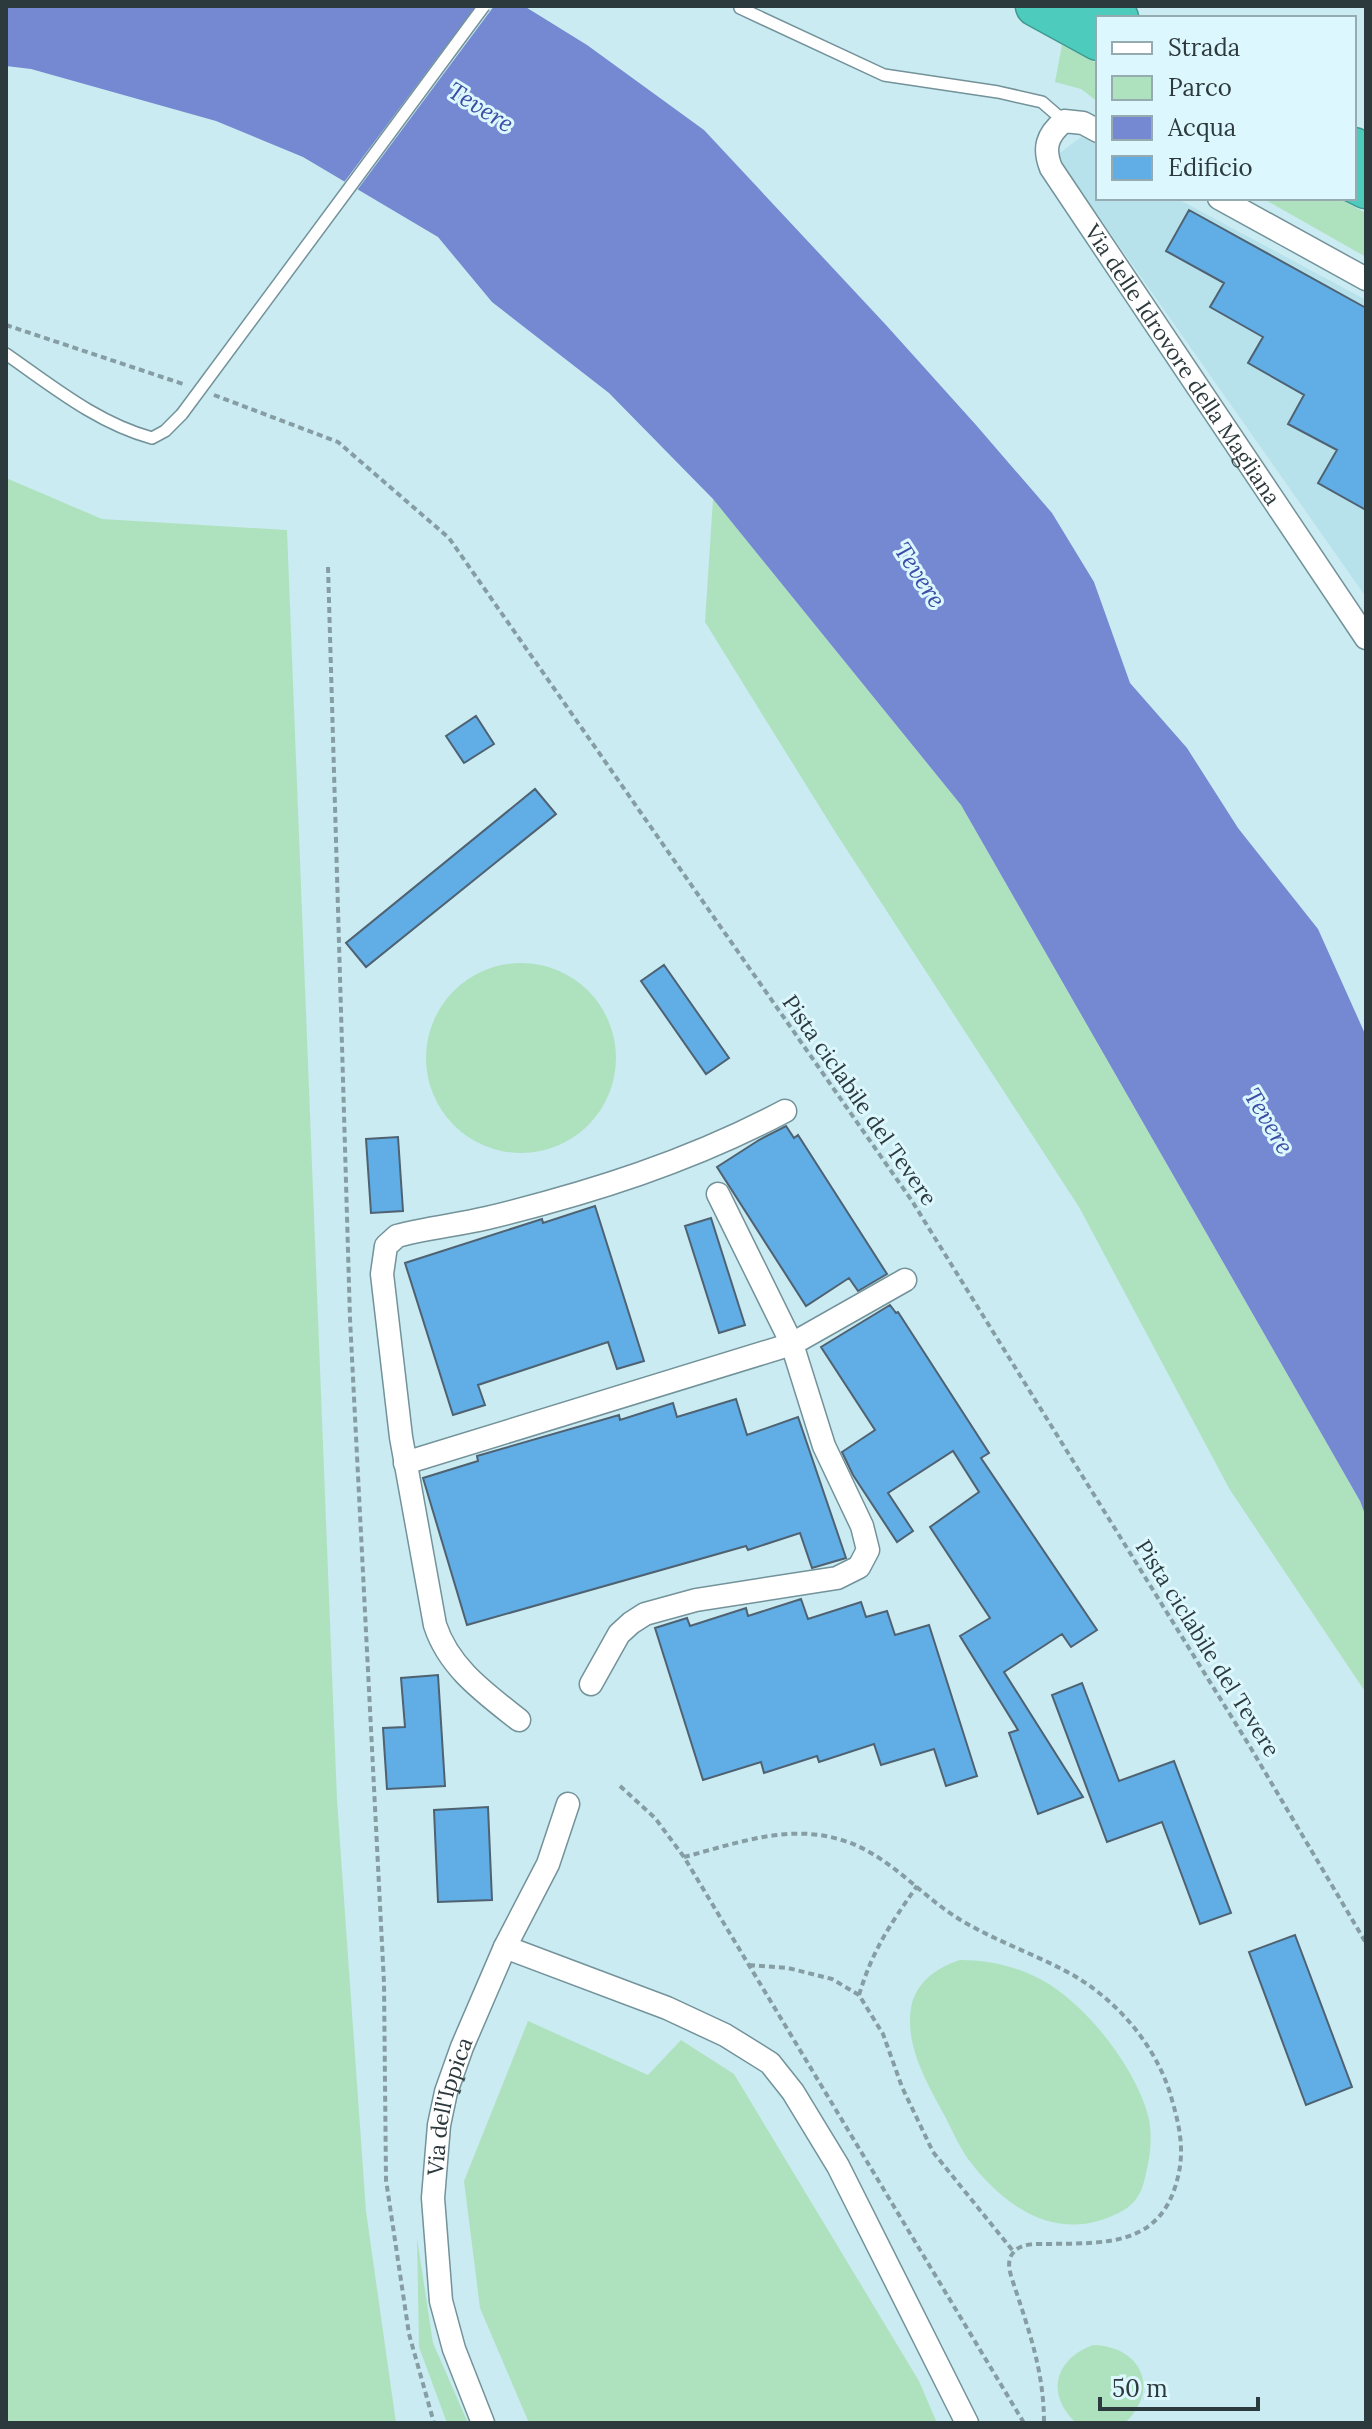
<svg xmlns="http://www.w3.org/2000/svg" width="1372" height="2429" viewBox="0 0 1372 2429" font-family="Lora,serif">
<rect width="100%" height="100%" fill="#caebf2"/>
<path fill="#b7e1eb" d="M1081,137L1098,145V198H1176L1366,300V597L1056,156Z"/>
<path fill="#aee2bf" d="M1062,45L1098,64V102L1081,89L1055,82Z
M1262,198H1338L1366,213V257Z
M6,478L102,519L287,530L337,1800L366,2211L396,2423H6Z
M713,499L961,805L1360,1501L1366,1517V1693L1230,1490L1079,1207L834,830L705,622Z
M426 1058a95 95 0 1 1 190 0a95 95 0 1 1-190 0Z
M960,1960C988,1960 1016,1966 1042,1980C1086,2004 1135,2067 1148,2115C1152,2130 1151,2150 1148,2164C1144,2183 1142,2199 1124,2210C1062,2246 1006,2210 968,2159C958,2145 951,2127 942,2111C926,2081 905,2045 911,2008C915,1983 937,1967 960,1960Z
M528,2021L648,2075L681,2040L734,2074L919,2381L937,2423H529L480,2308L464,2181Z
M417,2238L433,2343L468,2423H447L419,2347Z
M1093,2345C1141,2346 1161,2389 1125,2423H1076C1045,2394 1055,2359 1093,2345Z"/>
<path fill="#7489d1" d="M6,6H524L587,45L704,130L886,325L976,425L1052,513L1094,582L1130,683L1187,748L1238,828L1318,929L1366,1036V1517L1360,1501L961,805L713,499L609,393L492,302L438,237L303,157L216,121L31,69L6,66Z"/>
<path fill="#caebf2" d="M476,6H494L355,193L342,185Z"/>
<path fill="#61ade5" stroke="#4e6272" stroke-width="2" d="M1189,210L1366,308V510L1318,483L1337,450L1288,424L1304,395L1248,363L1263,337L1210,307L1224,283L1166,251Z
M476,716L494,744L464,763L446,736Z
M535,789L556,814L366,967L346,943Z
M664,965L729,1058L706,1074L641,981Z
M786,1126L794,1138L798,1135L887,1274L858,1291L849,1278L806,1306L717,1167L759,1140Z
M398,1137L403,1211L371,1213L366,1139Z
M595,1206L644,1361L617,1369L608,1342L478,1385L485,1405L453,1415L405,1263L542,1219L543,1223Z
M711,1218L745,1325L719,1333L685,1226Z
M890,1305L896,1313L898,1312L989,1453L981,1458L1097,1630L1071,1647L1062,1634L1004,1672L1083,1797L1038,1814L1009,1733L1018,1730L960,1636L990,1618L930,1527L979,1492L953,1451L888,1493L913,1531L897,1542L853,1475L842,1452L875,1430L821,1347Z
M736,1399L747,1435L798,1417L846,1558L812,1568L800,1533L748,1550L746,1546L467,1625L423,1478L478,1461L477,1456L619,1415L620,1420L673,1403L677,1417Z
M801,1599L808,1619L861,1602L866,1617L887,1611L895,1635L929,1625L977,1776L946,1786L934,1749L881,1765L874,1744L819,1762L817,1756L764,1773L761,1762L703,1780L655,1628L687,1618L690,1626L746,1608L748,1616Z
M438,1675L445,1786L387,1789L383,1728L405,1727L401,1678Z
M1082,1683L1119,1781L1174,1761L1231,1913L1200,1924L1162,1822L1107,1842L1052,1695Z
M488,1807L492,1900L438,1902L434,1810Z
M1295,1935L1352,2087L1306,2105L1249,1952Z"/>
<g fill="none" stroke-linecap="round" stroke-linejoin="round">
<defs>
<path id="service" d="M741,6L740,8L884,75L998,92L1042,102L1064,121
M6,354C52,386 97,423 152,438L165,431L182,414"/>
<g id="minor">
<path id="s1" d="M1098,131L1083,123L1064,121C1047,135 1043,148 1051,168L1366,638"/>
<path d="M1219,198L1366,279"/>
<path d="M405,1463L792,1344L905,1280"/>
<path d="M591,1684L619,1634L631,1623L645,1614L696,1600L837,1578L859,1567L868,1550L862,1526L824,1446L792,1344L718,1194"/>
<path d="M519,1720C485,1693 449,1668 435,1625L401,1437L382,1274L386,1246L397,1236C427,1228 457,1225 487,1218C590,1193 691,1161 785,1111"/>
<path d="M505,1947L667,2008L725,2035L770,2063L793,2092L838,2166L967,2423"/>
<path id="s2" d="M483,2423L454,2349L441,2301L433,2198L439,2125L446,2092L462,2047L505,1947L548,1864L568,1804"/>
</g>
<path id="motorway" d="M1036,6L1098,40
M1096,6L1118,18
M1354,148L1366,155
M1354,182L1366,188"/>
</defs>
<use href="#service" stroke="#739299" stroke-width="14"/>
<use href="#minor" stroke="#739299" stroke-width="25"/>
<use href="#motorway" stroke="#429990" stroke-width="43"/>
<path stroke="#869ea3" stroke-width="4" stroke-dasharray="6 4" stroke-linecap="butt" d="M6,325L186,385
M214,395L338,442L449,538L912,1201L1249,1745L1366,1943
M328,567L350,1319L384,1983L386,2180L409,2334L434,2423
M620,1786L655,1818L684,1857L1024,2423
M684,1857C734,1844 787,1824 838,1839C887,1852 917,1893 959,1919C995,1941 1035,1954 1073,1975C1119,2002 1158,2048 1172,2100C1179,2124 1184,2147 1179,2172C1164,2247 1108,2243 1046,2244C1036,2244 1020,2243 1013,2253C1006,2261 1010,2273 1013,2282C1029,2331 1044,2371 1044,2423
M749,1965L788,1968L832,1979L859,1995L883,2034L902,2087L933,2152L1013,2251
M859,1995C873,1949 890,1925 917,1886"/>
<use href="#service" stroke="#fff" stroke-width="11"/>
<use href="#minor" stroke="#fff" stroke-width="22"/>
<use href="#motorway" stroke="#4dccbd" stroke-width="40"/>
<defs>
<path id="service-bridge" d="M182,414L484,6"/>
</defs>
<use href="#service-bridge" stroke="#739299" stroke-width="14" stroke-linecap="butt"/>
<use href="#service-bridge" stroke="#fff" stroke-width="11"/>
</g>
<g text-anchor="middle" dominant-baseline="central" stroke-width="6" stroke-linejoin="round" paint-order="stroke">
<g font-size="22" fill="#2d3a3d" stroke="#dcf7fd">
<text stroke="none"><textPath href="#s1" startOffset="326">Via delle Idrovore della Magliana</textPath></text>
<text transform="translate(860 1100) rotate(55)">Pista ciclabile del Tevere</text>
<text transform="translate(1208 1648) rotate(58)">Pista ciclabile del Tevere</text>
<text stroke="none"><textPath href="#s2" startOffset="326">Via dell'Ippica</textPath></text>
</g>
<g font-size="24" font-style="italic" fill="#3b4da4" stroke="#dcf7fd">
<text transform="translate(481 107) rotate(32)">Tevere</text>
<text transform="translate(920 575) rotate(57)">Tevere</text>
<text transform="translate(1269 1121) rotate(59)">Tevere</text>
</g>
</g>
<rect width="1372" height="2429" fill="none" stroke="#2d3a3d" stroke-width="16"/>
<rect x="1096" y="16" width="260" height="184" fill="#dcf7fd" stroke="#96abb0" stroke-width="2"/>
<rect x="1112" y="42" width="40" height="12" fill="#ffffff" stroke="#96abb0" stroke-width="2"/>
<text x="1168" y="56" font-size="24" fill="#2d3a3d">Strada</text>
<rect x="1112" y="76" width="40" height="24" fill="#aee2bf" stroke="#96abb0" stroke-width="2"/>
<text x="1168" y="96" font-size="24" fill="#2d3a3d">Parco</text>
<rect x="1112" y="116" width="40" height="24" fill="#7489d1" stroke="#96abb0" stroke-width="2"/>
<text x="1168" y="136" font-size="24" fill="#2d3a3d">Acqua</text>
<rect x="1112" y="156" width="40" height="24" fill="#61ade5" stroke="#96abb0" stroke-width="2"/>
<text x="1168" y="176" font-size="24" fill="#2d3a3d">Edificio</text>
<path d="M1100 2397v12h158v-12" fill="none" stroke="#2d3a3d" stroke-width="4"/>
<text x="1112" y="2397" font-size="24" fill="#2d3a3d" stroke="#dcf7fd" stroke-width="6" paint-order="stroke">50 m</text>
</svg>
